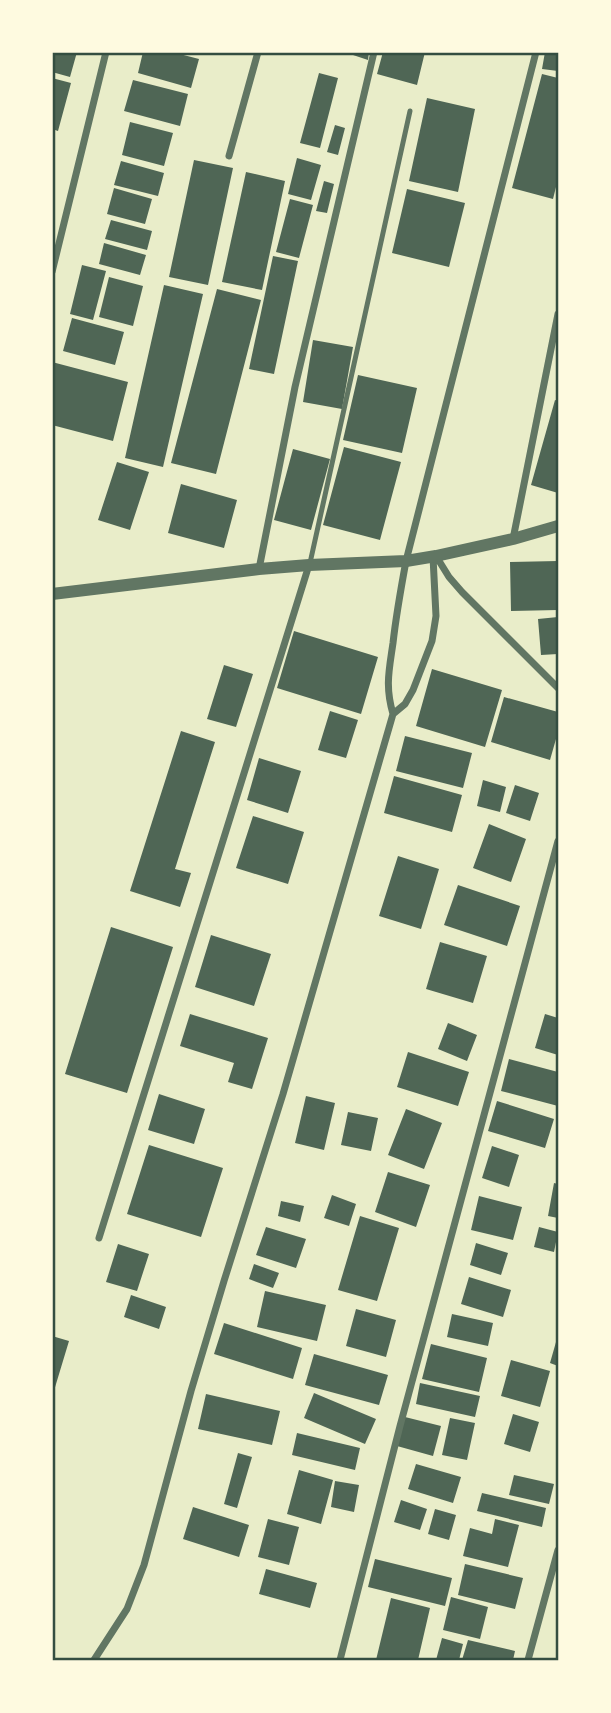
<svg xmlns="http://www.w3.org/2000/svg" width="611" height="1713" viewBox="0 0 611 1713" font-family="'DM Sans',sans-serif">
<rect width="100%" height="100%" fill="#e9edc9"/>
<path fill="#4f6655" d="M52,52H77L70,77L52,72Z
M143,52H172L199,59L191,88L138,73Z
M344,52H369L368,60Z
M383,52H425L417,85L377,74Z
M545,52H558V71L542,69Z
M319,73L338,78L320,148L300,143Z
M542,74L558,78V179L553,199L512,188Z
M52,78L71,83L58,131L52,129Z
M133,80L188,94L180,126L124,111Z
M427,98L475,109L458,192L409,181Z
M130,122L173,133L164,166L122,155Z
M335,125L345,128L338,155L327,152Z
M297,158L321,165L311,200L288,194Z
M194,160L233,168L208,285L169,277Z
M121,161L164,173L158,196L114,185Z
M246,172L285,181L262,290L222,282Z
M324,181L334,184L327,213L316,211Z
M114,188L152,199L145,224L107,214Z
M407,189L465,203L449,267L392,253Z
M290,199L313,205L299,258L276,252Z
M111,220L152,231L147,250L105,239Z
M104,243L146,255L140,275L99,264Z
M273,256L298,261L274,374L249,369Z
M82,265L106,271L93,320L70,314Z
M109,277L143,286L133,326L99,317Z
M164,285L203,294L163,467L125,458Z
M217,289L261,300L216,474L171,463Z
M72,318L124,332L115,365L63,351Z
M313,340L353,347L342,409L303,402Z
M52,362L128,382L113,441L52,425Z
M358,375L417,388L402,453L343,440Z
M555,400L558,401V493L531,485Z
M344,447L401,462L380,540L323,525Z
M293,449L330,459L311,530L274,520Z
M117,462L149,472L130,530L98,520Z
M181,484L237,500L224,548L168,533Z
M558,561V610L511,611L510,562Z
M558,617V654L541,655L538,619Z
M294,631L378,657L361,714L277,688Z
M224,665L253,674L236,727L207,719Z
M432,669L502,690L485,747L416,726Z
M504,697L558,712V732L550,760L491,742Z
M330,711L358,720L346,758L318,750Z
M181,731L215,742L175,869L191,873L180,907L130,891Z
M405,736L472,753L463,788L396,771Z
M259,758L301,771L288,813L247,800Z
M394,776L462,795L452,832L384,813Z
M483,780L506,787L500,812L477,806Z
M515,785L539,793L530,821L506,813Z
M253,816L304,832L288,884L236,868Z
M489,824L526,839L511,882L473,868Z
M398,856L439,869L421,929L379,916Z
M458,885L520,906L507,946L444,925Z
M111,927L173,947L127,1093L65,1074Z
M211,935L271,954L254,1006L195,987Z
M440,942L487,956L473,1003L426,989Z
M190,1014L268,1038L252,1089L228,1082L234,1063L180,1046Z
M545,1014L558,1018V1055L535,1048Z
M448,1023L477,1035L467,1061L438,1049Z
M408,1052L469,1072L458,1106L397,1087Z
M509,1059L558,1072V1106L501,1091Z
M159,1094L205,1109L194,1144L148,1130Z
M306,1096L335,1103L324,1150L295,1143Z
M497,1101L554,1119L545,1148L488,1131Z
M406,1109L442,1123L424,1169L388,1155Z
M348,1112L378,1118L371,1151L341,1145Z
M149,1145L223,1168L201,1237L127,1214Z
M492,1146L519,1155L509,1187L482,1178Z
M388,1172L430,1185L416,1227L375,1212Z
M554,1183L558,1184V1218L548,1216Z
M332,1195L356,1204L349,1226L324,1218Z
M479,1196L522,1207L513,1240L471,1230Z
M281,1201L304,1206L300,1222L278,1216Z
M360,1216L399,1228L377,1301L338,1290Z
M266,1227L306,1239L296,1268L256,1255Z
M539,1227L558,1232L554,1252L534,1247Z
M476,1243L508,1253L501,1275L470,1265Z
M118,1244L149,1254L137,1291L106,1282Z
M254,1264L279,1273L273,1288L249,1279Z
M469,1277L511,1290L503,1317L461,1304Z
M265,1291L326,1305L317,1341L257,1327Z
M131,1295L166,1307L159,1329L124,1317Z
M356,1309L396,1320L386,1357L346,1346Z
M452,1314L493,1323L488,1346L447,1337Z
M224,1323L302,1348L293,1379L214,1354Z
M558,1335V1366L550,1363Z
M52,1336L69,1341L53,1394L52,1393Z
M431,1344L487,1358L479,1392L422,1379Z
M314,1354L388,1375L379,1405L305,1385Z
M511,1360L550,1371L540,1407L501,1396Z
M420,1383L480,1396L475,1417L416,1404Z
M314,1393L376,1419L365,1444L304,1418Z
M206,1394L280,1411L272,1445L198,1429Z
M513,1414L539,1422L530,1452L504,1444Z
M405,1417L441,1426L433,1456L397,1446Z
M450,1418L475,1423L467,1460L442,1455Z
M297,1433L360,1448L355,1470L292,1455Z
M238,1453L252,1457L237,1508L224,1504Z
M416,1464L461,1477L453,1503L408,1489Z
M299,1470L333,1480L321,1524L287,1514Z
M514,1475L554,1484L549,1504L509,1495Z
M335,1481L359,1485L354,1512L331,1507Z
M482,1493L546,1508L542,1527L477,1511Z
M401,1500L427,1509L420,1530L394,1522Z
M193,1507L249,1525L239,1557L183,1539Z
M435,1509L456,1515L449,1540L428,1534Z
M268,1519L299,1527L289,1565L258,1557Z
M495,1519L519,1525L508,1567L463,1556L470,1528L492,1534Z
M375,1559L452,1578L445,1606L368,1587Z
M465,1564L523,1578L515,1609L458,1595Z
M266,1569L317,1583L310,1608L259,1594Z
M451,1597L488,1607L480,1639L443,1630Z
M391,1598L430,1608L418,1660H376Z
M442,1638L463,1644L459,1660H436Z
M468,1640L515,1651L513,1660H462Z"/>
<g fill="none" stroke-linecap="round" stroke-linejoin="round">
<path stroke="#617663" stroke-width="5" d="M310,563L410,111"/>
<path stroke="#617663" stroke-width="7" d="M229,156L258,52
M52,272L106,52
M513,539L558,314
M436,556L449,577L462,592L558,688
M259,569L295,387L374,52
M393,714C385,686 389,671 393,643C396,616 401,588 406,561L536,52
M99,1238L309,565
M94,1660L127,1609L144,1565L191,1391L224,1281L283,1094L393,714L405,704L413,690L432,641L436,616L433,557
M340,1660L400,1426L558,841
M528,1660L558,1550"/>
<path stroke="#617663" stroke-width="12" d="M52,594L259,569L309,565L406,561L436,556L513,539L558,526"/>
</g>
<rect width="611" height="1713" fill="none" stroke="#fefae0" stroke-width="108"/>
<rect x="54" y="54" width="503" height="1605" fill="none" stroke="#344e41" stroke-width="2.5"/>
</svg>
